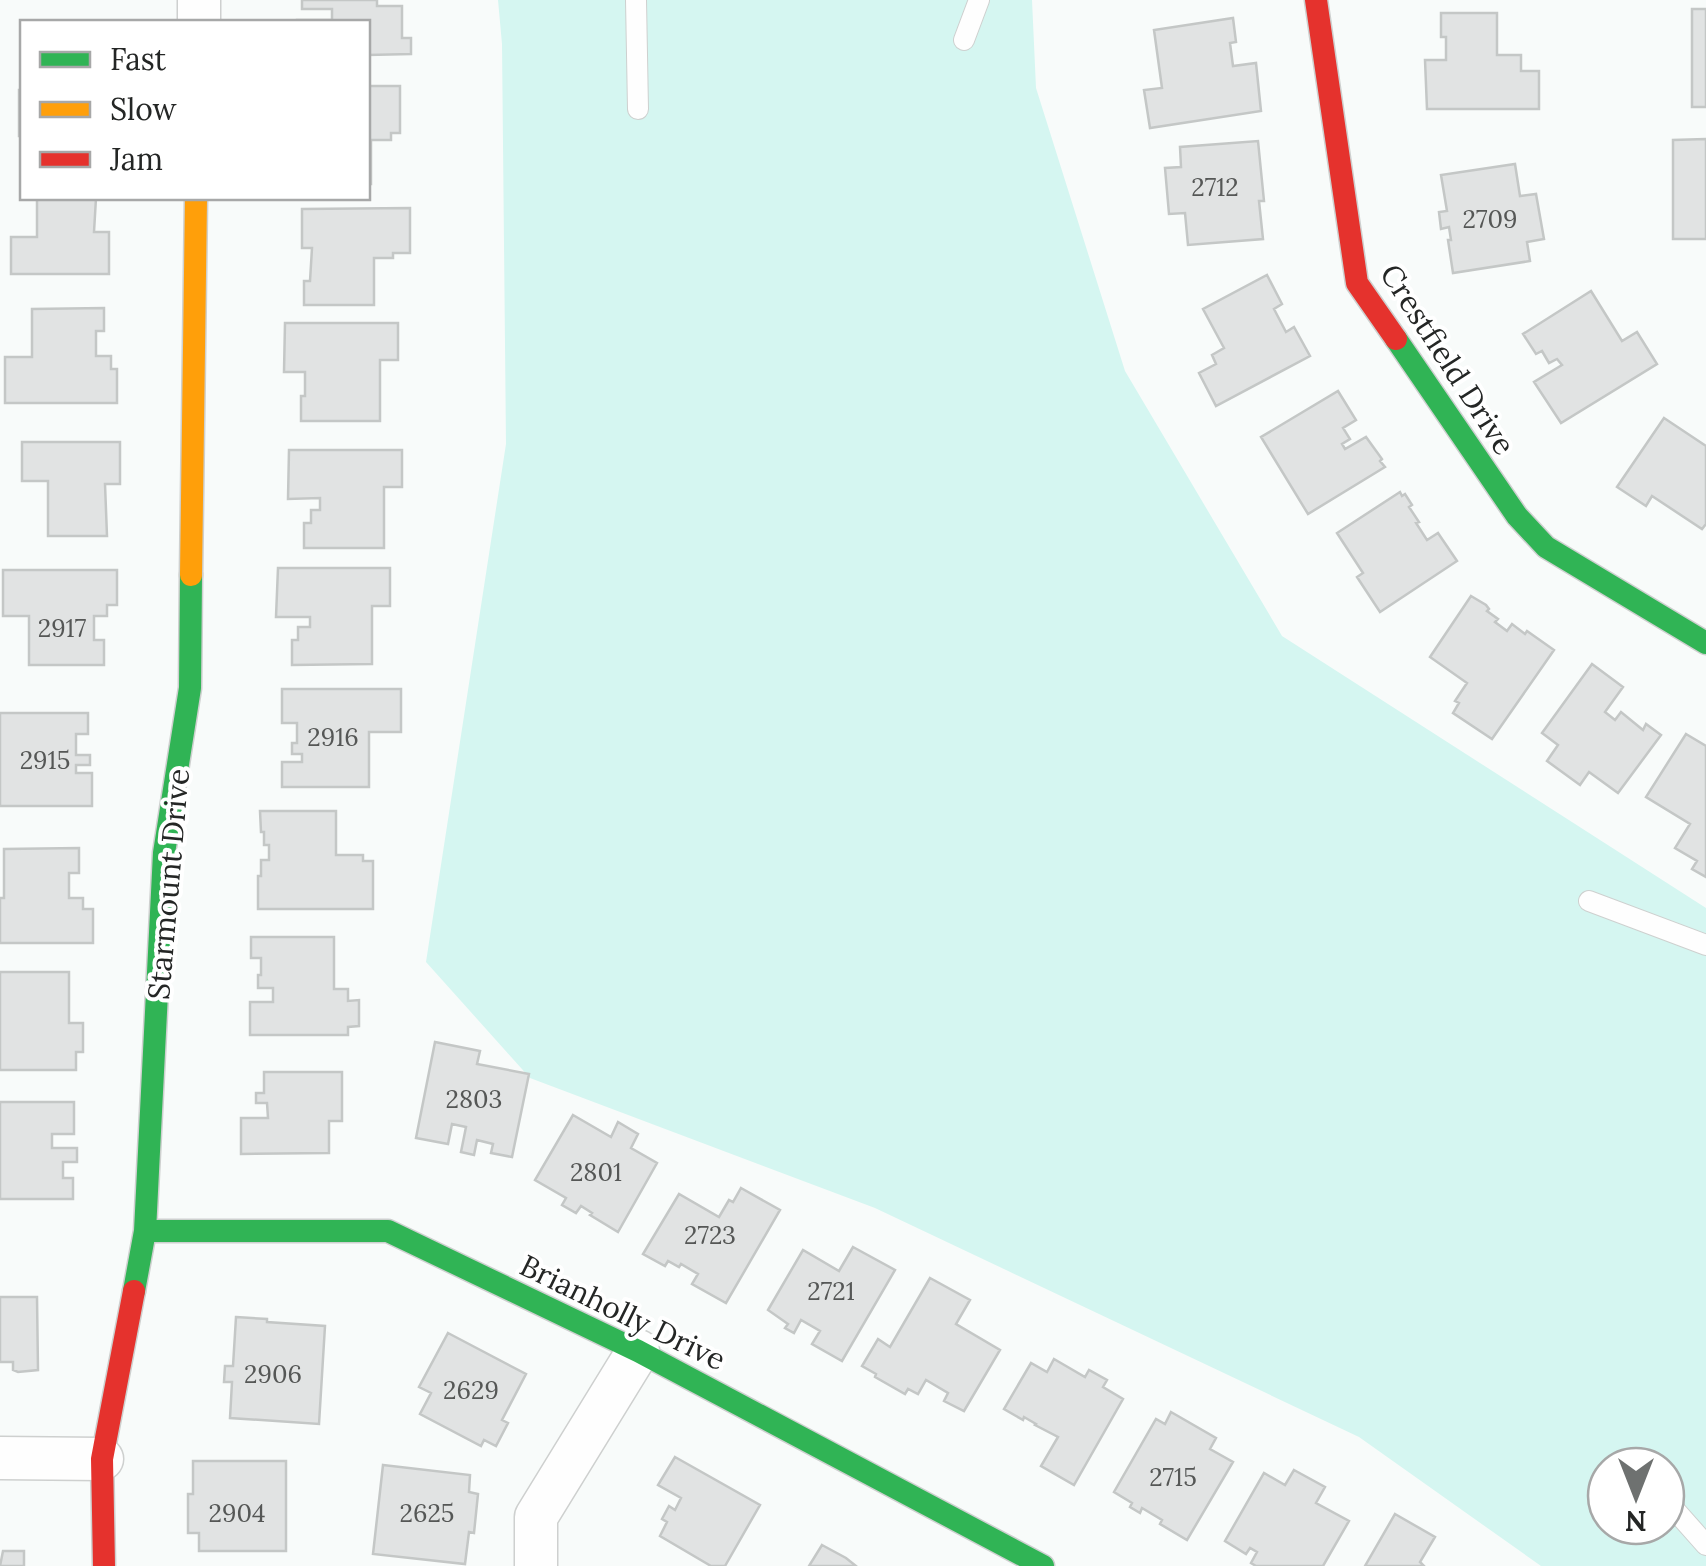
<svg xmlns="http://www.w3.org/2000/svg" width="1706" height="1566" viewBox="0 0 1706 1566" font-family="Lora,serif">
<rect width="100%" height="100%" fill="#f8fbfa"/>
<path fill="#d5f6f1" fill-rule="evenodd" d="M498,0H1032L1036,88L1125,371L1282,636L1706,908V1566H1541L1359,1437L875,1208L530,1078L426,962L506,444L502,44ZM1606,1466H1666V1526H1606Z"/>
<path fill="#e1e3e3" stroke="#c4c7c6" stroke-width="2.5" d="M302,0H377V6H402V38H411V54L368,55V22H297V20H332V9H302Z
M1692,9H1706V107H1692Z
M1441,13H1497V55H1521V71H1539V109H1427L1425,60H1446V37H1441Z
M1233,18L1236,42L1230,43L1233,66L1256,63L1261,111L1150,128L1144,90L1162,88L1154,30Z
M368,86H400V133H391V140H371V184H368Z
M19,90H22V136H19Z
M1706,139V239H1673V140Z
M1258,141L1264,201H1259L1263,239L1188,245L1185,213L1169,214L1165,168L1181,167L1180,147Z
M1515,164L1520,196L1536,194L1544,239L1527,242L1530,261L1453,273L1448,240H1451L1449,227L1441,229L1439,212L1447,211L1441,175Z
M37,198H96L94,232H109V274H11V237H37Z
M410,208V253H393V258H374V305H304V281H310L312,248H302V209Z
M1267,275L1282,304L1274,309L1286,332L1294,327L1310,356L1216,406L1199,373L1216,364L1212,355L1224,348L1203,309Z
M1591,291L1622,341L1637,332L1657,364L1561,423L1534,382L1562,365L1557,359L1549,363L1542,351L1536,354L1523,334Z
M104,308V331H96V356H111V369H117V403H5V357H32V309Z
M285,323H398V360H380V421H301V396H305V372H284Z
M1338,391L1356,420L1343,428L1350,439L1342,444L1345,449L1366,437L1382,459L1380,461L1385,467L1308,514L1261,437Z
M1664,418L1706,446V524L1702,529L1652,496L1646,506L1617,487Z
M22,442H120V484H105L107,536H48V481H22Z
M289,450H402V487H384V548H304V523H311V510H320V498L288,499Z
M1400,492L1402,496L1405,494L1412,505L1409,507L1419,522L1416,523L1427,540L1438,533L1457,561L1380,612L1357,577L1363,573L1337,533Z
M278,568H390V606H372V664L292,665V640H298V627H310V617H276Z
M3,570H117V605H107V616H94V640H104V665H29V616H3Z
M1471,596L1486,605L1489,609L1487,611L1498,619L1495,622L1507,631L1512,624L1525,634L1527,631L1554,650L1492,739L1453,713L1459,703L1455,701L1467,683L1430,657Z
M1592,664L1623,687L1605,712L1615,720L1621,712L1643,730L1646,724L1661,735L1618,793L1589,772L1580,785L1547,761L1558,745L1542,733Z
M282,689H401V732H369V787H282V762H302V754H292V743H297V723H282Z
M0,713H88V734H76V755H90V765H76V773H92V806H0Z
M1686,734L1706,746V877L1692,869L1697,861L1675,848L1690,824L1646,797Z
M260,811H336V855H363V861H373V909H258V876H261V860H269V845H264V832H261Z
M79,848V873H69V898H83V909H93V943H0V898H4V849Z
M251,937H334V989H348V1001L359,1000V1026L348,1027V1035H250V1002H273V988H258V975H261V958H251Z
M0,972H69V1023H83V1052H76V1070H0Z
M435,1042L480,1051L477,1064L529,1074L512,1157L491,1153L493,1144L477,1140L474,1155L461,1152L466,1127L452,1124L448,1144L416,1138Z
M264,1072H342V1121H329V1153L241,1154V1118H268L267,1103H256V1093H264Z
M0,1102H74V1134H52V1148H77V1162H63V1178H73V1199H0Z
M573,1115L611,1137L618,1122L638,1134L631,1148L657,1163L618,1232L590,1215L592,1213L581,1206L576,1213L562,1205L566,1198L535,1180Z
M741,1188L780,1210L726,1303L692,1284L698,1274L681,1264L679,1267L668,1261L665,1266L643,1254L679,1194L719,1217L729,1200L733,1202Z
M853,1247L895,1270L842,1361L812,1344L820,1331L801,1320L794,1333L785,1328L788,1324L768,1310L803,1250L839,1271Z
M930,1278L970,1300L956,1324L1000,1350L964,1411L944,1401L948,1393L926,1380L918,1394L908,1389L905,1394L875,1377L876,1374L862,1366L878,1339L890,1347Z
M0,1297H37L38,1370L18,1372L13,1370V1362H0Z
M236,1317L267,1319V1322L325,1326L319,1424L230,1418L232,1382H224L225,1366H233Z
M448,1333L526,1374L502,1420L508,1423L496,1446L484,1440L481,1446L420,1414L431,1393L419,1387Z
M1054,1359L1085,1377L1089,1370L1107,1380L1103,1387L1123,1399L1074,1485L1041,1466L1058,1437L1035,1425L1036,1424L1024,1417L1023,1420L1004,1409L1031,1363L1047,1372Z
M1171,1412L1216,1438L1210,1449L1233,1462L1187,1540L1160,1524L1162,1520L1142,1508L1140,1513L1130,1507L1132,1503L1114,1492L1156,1419L1165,1424Z
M675,1457L760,1505L725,1566H711L660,1536L667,1522L662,1519L669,1506L675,1510L681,1498L658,1485Z
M193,1461H286V1551H199V1533H188V1494H193Z
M383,1465L470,1475L469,1492L478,1494L474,1533L469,1532L465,1564L373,1554Z
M1294,1470L1325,1487L1316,1503L1349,1521L1323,1566H1256L1251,1563L1257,1552L1250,1548L1246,1554L1225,1541L1264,1473L1285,1485Z
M1395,1514L1435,1537L1420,1562L1424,1566H1365Z
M822,1545L846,1558L856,1566H809Z
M3,1551H24V1566H0Z"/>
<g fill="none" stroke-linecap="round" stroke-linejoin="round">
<defs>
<path id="lane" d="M636,0L638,109
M964,40L979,0
M1589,901L1706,945
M1666,1500L1706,1545"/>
<path id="street" d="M199,22V0
M0,1458L102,1459
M536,1566V1517L638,1351"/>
<path id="fast" d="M1396,339L1517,516L1546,547L1706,643
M145,1231H388L638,1351L1043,1566
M134,1291L145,1231L164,853L190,688L191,575"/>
<path id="slow" d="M191,575L196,198"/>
<path id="jam" d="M1316,0L1357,283L1396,339
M104,1566L102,1459L134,1291"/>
</defs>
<use href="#lane" stroke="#ced0cf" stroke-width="22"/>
<use href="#street" stroke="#ced0cf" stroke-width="45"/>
<use href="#fast" stroke="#ced0cf" stroke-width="25"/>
<use href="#slow" stroke="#ced0cf" stroke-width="25"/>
<use href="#jam" stroke="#ced0cf" stroke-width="25"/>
<use href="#lane" stroke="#fefefe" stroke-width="20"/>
<use href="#street" stroke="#fefefe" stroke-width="42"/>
<use href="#fast" stroke="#30b455" stroke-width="22"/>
<use href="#slow" stroke="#ff9f0a" stroke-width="22"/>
<use href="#jam" stroke="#e5322d" stroke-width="22"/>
</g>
<g text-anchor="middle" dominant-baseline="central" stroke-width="8" stroke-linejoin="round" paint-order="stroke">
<g font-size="25" fill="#555756">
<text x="1215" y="187">2712</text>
<text x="1490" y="219">2709</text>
<text x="62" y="628">2917</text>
<text x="333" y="737">2916</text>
<text x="45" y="760">2915</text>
<text x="474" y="1099">2803</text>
<text x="596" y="1172">2801</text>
<text x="710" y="1235">2723</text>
<text x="831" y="1291">2721</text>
<text x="273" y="1374">2906</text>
<text x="471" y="1390">2629</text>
<text x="1173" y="1477">2715</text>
<text x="237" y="1513">2904</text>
<text x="427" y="1513">2625</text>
</g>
<g font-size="30" fill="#242625" stroke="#fff">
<text transform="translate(1448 359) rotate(57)">Crestfield Drive</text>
<text transform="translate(168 884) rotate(-85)">Starmount Drive</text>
<text transform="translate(623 1312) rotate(26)">Brianholly Drive</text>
</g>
</g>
<rect x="20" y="20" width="350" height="180" fill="#ffffff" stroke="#a7a8a8" stroke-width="2.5"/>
<rect x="40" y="52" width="50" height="15" fill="#30b455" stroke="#a7a8a8" stroke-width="2.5"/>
<text x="110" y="70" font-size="30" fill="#242625">Fast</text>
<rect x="40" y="102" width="50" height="15" fill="#ff9f0a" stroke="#a7a8a8" stroke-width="2.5"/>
<text x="110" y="120" font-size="30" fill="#242625">Slow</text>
<rect x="40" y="152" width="50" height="15" fill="#e5322d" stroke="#a7a8a8" stroke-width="2.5"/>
<text x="110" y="170" font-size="30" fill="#242625">Jam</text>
<g transform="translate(1636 1496) rotate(180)"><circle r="48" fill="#ffffff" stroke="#a7a8a8" stroke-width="2.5"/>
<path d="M0-8L18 38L0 25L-18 38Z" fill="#6e7170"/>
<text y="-15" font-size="28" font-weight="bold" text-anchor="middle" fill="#242625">N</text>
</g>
</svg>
